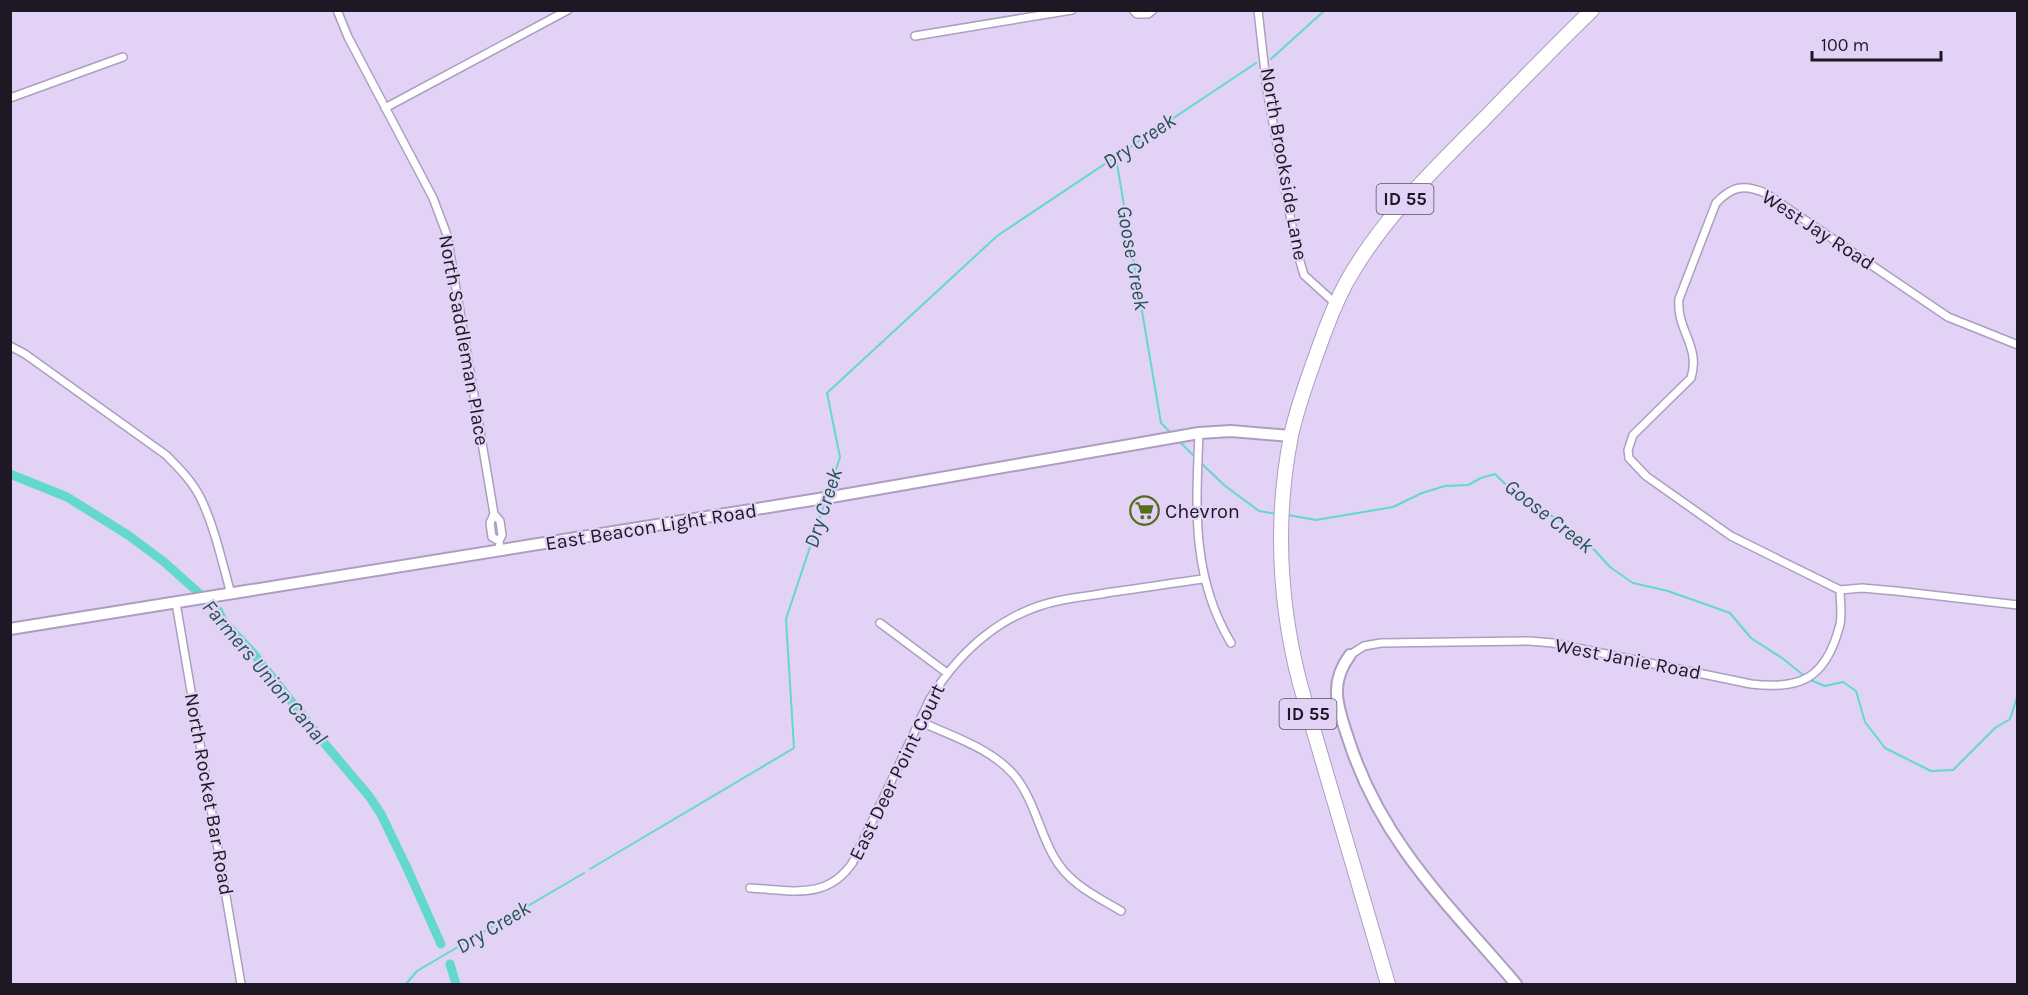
<svg xmlns="http://www.w3.org/2000/svg" width="2028" height="995" viewBox="0 0 2028 995" font-family="Karla,sans-serif">
<rect width="100%" height="100%" fill="#e2d2f6"/>
<g fill="none" stroke-linecap="round" stroke-linejoin="round">
<path stroke="#62d9cc" stroke-width="2" d="M1271,59L1325,10
M1116,158L1161,423L1172,434
M1178,440L1195,457
M1199,461L1224,485L1259,511L1277,514
M828,494L840,457L827,393L997,236L1256,63
M1288,515L1316,520L1393,507L1422,493L1445,486L1468,485L1481,478L1495,474L1525,503L1552,516L1589,544L1610,567L1633,583L1668,591L1730,613L1751,638L1782,658L1808,679L1825,686L1843,682L1856,691L1865,722L1885,748L1931,771L1953,770L1995,728L2010,719L2018,694
M590,869L794,748L786,619L825,502
M406,984L417,971L584,873"/>
<path stroke="#62d9cc" stroke-width="9" d="M10,474L67,497L128,535L163,561L218,610L224,622L254,654L325,744L369,796L381,814L407,868L441,944
M450,964L456,984"/>
<defs>
<path id="street" d="M337,10L348,37L433,198L447,235L494,514
M1133,10L1137,14H1148L1153,10
M1258,10L1267,90L1296,248L1304,275L1336,304
M915,36L1072,10
M10,98L123,57
M385,108L568,10
M10,346L25,354L166,455C179,468 193,482 201,499C215,528 222,562 231,594
M1199,433C1196,508 1191,576 1231,643
M499,541L492,537L490,523L494,514L500,521L502,535L499,541L500,551
M1840,590L1731,536L1646,476L1629,458L1628,450L1633,435L1691,378C1701,346 1676,330 1679,299L1716,203C1732,186 1744,184 1765,193L1948,317L2018,345
M1840,590L1862,588L1896,591L2018,605
M176,603L241,984
M880,623L947,673
M1350,655L1364,646L1381,643L1529,641L1553,643L1751,684C1800,690 1825,679 1839,628C1843,617 1840,602 1840,590
M919,721C951,736 991,748 1014,775C1034,799 1039,831 1054,857C1069,884 1096,896 1121,911
M750,888C791,890 827,901 853,862L930,699C960,650 1004,611 1062,600C1079,597 1096,595 1112,592C1143,588 1173,583 1203,579"/>
<path id="secondary" d="M10,629L837,496L1199,433L1231,431L1291,436
M1350,655C1328,684 1338,708 1349,741C1382,843 1449,905 1516,984"/>
<path id="highway" d="M1388,984L1300,684C1279,603 1275,518 1291,436C1297,407 1308,378 1318,350C1326,327 1335,304 1346,283C1381,220 1433,170 1483,120C1519,83 1555,46 1592,10"/>
</defs>
<use href="#street" stroke="#ad9ec0" stroke-width="10"/>
<use href="#secondary" stroke="#ad9ec0" stroke-width="14"/>
<use href="#highway" stroke="#ad9ec0" stroke-width="16"/>
<use href="#street" stroke="#fff" stroke-width="7"/>
<use href="#secondary" stroke="#fff" stroke-width="10"/>
<use href="#highway" stroke="#fff" stroke-width="14"/>
</g>
<defs>
<symbol id="supermarket-ring" viewBox="-11 -11 22 22"><circle r="9.5" fill="#e2d2f6" stroke="#546c1e" stroke-width="1.5"/><path d="M-6-5.5h2.5l.6 2H6L4.5 2H-2.5L-4.4-4H-6ZM-1.5 3.2a1.3 1.3 0 1 0 .1 0ZM3 3.2a1.3 1.3 0 1 0 .1 0Z" fill="#546c1e"/></symbol>
</defs>
<g fill-rule="evenodd">
<use href="#supermarket-ring" x="1128" y="494" width="33" height="33"/>
</g>
<g text-anchor="middle" dominant-baseline="central" stroke-width="4.5" stroke-linejoin="round" paint-order="stroke">
<g fill="#e2d2f6" stroke="#595064" stroke-width="1.5">
<rect x="1376.5" y="184" width="57" height="30" rx="4.5"/>
<rect x="1279.5" y="699" width="57" height="30" rx="4.5"/>
</g>
<g font-size="18" font-weight="bold" fill="#1e1825">
<text x="1405" y="199">ID 55</text>
<text x="1308" y="714">ID 55</text>
</g>
<g font-size="20" fill="#1e1825" stroke="#e2d2f6">
<text transform="translate(1284 164) rotate(80)">North Brookside Lane</text>
<text transform="translate(1818 230) rotate(33)">West Jay Road</text>
<text transform="translate(464 340) rotate(80)">North Saddleman Place</text>
<text transform="translate(651 527) rotate(-9)">East Beacon Light Road</text>
<text transform="translate(1628 659) rotate(11)">West Janie Road</text>
<text transform="translate(897 772) rotate(-64)">East Deer Point Court</text>
<text transform="translate(209 794) rotate(80)">North Rocket Bar Road</text>
</g>
<g font-size="20" fill="#1e1825" stroke="#e2d2f6" text-anchor="start">
<text x="1165" y="511">Chevron</text>
</g>
<g font-size="21" font-style="italic" fill="#225550" stroke="#e2d2f6">
<text transform="translate(1139 141) rotate(-34)">Dry Creek</text>
<text transform="translate(1133 258) rotate(80)">Goose Creek</text>
<text transform="translate(823 508) rotate(-72)">Dry Creek</text>
<text transform="translate(1549 516) rotate(38)">Goose Creek</text>
<text transform="translate(265 672) rotate(50)">Farmers Union Canal</text>
<text transform="translate(493 927) rotate(-31)">Dry Creek</text>
</g>
</g>
<rect width="2028" height="995" fill="none" stroke="#1e1825" stroke-width="24"/>
<path d="M1812 51v9h129v-9" fill="none" stroke="#1e1825" stroke-width="3"/>
<text x="1821" y="51" font-size="18" fill="#1e1825" stroke="#e2d2f6" stroke-width="4.5" paint-order="stroke">100 m</text>
</svg>
